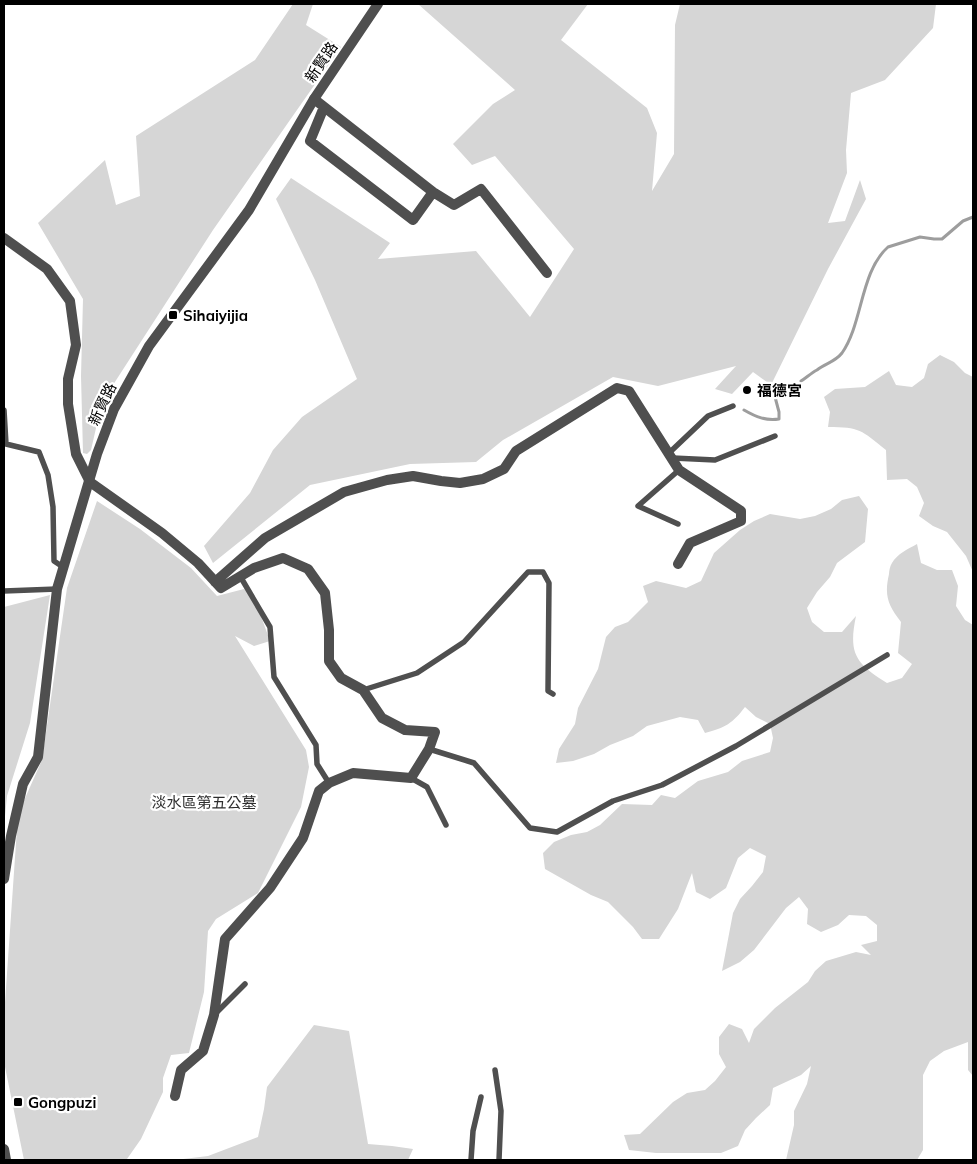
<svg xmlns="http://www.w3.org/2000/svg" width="977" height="1164" viewBox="0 0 977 1164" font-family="Mulish,'Noto Sans TC',sans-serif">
<rect width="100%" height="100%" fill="#fff"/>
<path fill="#d6d6d6" d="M293,4H313L306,25L341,47L213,230L102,402L91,450L87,454L83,453L81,376L83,299L38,223L105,160L116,205L140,196L136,136L255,60Z
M418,4H588L561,40L647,108L657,133L652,191L674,154L675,25L680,4H936L933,28L885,80L851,93L846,150L847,173L828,223L845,221L860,180L866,199L828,269L771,385L753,372L732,394L715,389L736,366L658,386L613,377L503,440L476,462L410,464L310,485L213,563L204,546L250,493L273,450L302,417L357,379L315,280L276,199L291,178L390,243L378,259L476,251L530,317L574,249L495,156L472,165L453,144L493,104L515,90Z
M940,355L954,362L965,373L973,377V572L966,556L947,532L933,526L919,516L924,503L917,487L907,479L887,480L886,450C861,430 860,427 828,427L830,412L824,397L835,389L865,387L889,371L896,385L912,387L924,378L928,364Z
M859,496L868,509L865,542L837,563L830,577L817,592L807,608L812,622L824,632H842L856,616C848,654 856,664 887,683L902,678L912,664L898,653L901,622C888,605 884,596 889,574C889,571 890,566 892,563C897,554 908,549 917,544L921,563L937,570H952L958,586L956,606L965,620L973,625V1076L968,1070V1042L944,1051L930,1061L923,1075V1150L917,1160H786L794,1125V1111L807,1084L811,1066L801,1075L773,1088L770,1105L756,1118L745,1130L738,1146L721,1153H656L629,1150L624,1135L640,1134L673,1102L687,1093L705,1090L715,1081L726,1067L719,1054V1037L729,1024L742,1029L749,1043L754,1029L775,1008L808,982L815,971L826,961L856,952L871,955L861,945L877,941V925L866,916L849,915L838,925L821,932L807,924L808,909L799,897L786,908L754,950L740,962L722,971L733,913L740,899L752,886L763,872L766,856L750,848L738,858L726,888L710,899L696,892L692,873L678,909L659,939H642L633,927L608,902L591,895L545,869L543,853L554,842L571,835L587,832L600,825L622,804L652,805L661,795L675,798L698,781L728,772L742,761L770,752L773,738L770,724L756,717L745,707C733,723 725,728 705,733L698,720L680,717L647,726L633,736L610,745L594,754L573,761L556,763L559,749L575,724L578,708L598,669L606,637L615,627L628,622L648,602L643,586L656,581L686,588L701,581L714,553L740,530L754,521L770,514L800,519L815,516L831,509L842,500Z
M97,501L140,529L191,568L217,596L244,589L254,597L270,641L254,646L235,636L306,750L309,767L301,807L258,893L216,919L208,931L204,992L189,1053L171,1055L163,1078V1092L141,1139L127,1159L128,1160H24L4,1062V1017L18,814L42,760L67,588Z
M50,595L30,723L7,796L4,827V607Z
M314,1025L349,1031L368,1144L392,1146L413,1149L408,1160H175L208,1156L258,1137L264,1109L267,1087Z"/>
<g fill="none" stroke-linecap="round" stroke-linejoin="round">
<path stroke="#9d9d9d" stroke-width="3" d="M801,381C806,378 811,373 817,370C826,363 835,362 842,353C863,323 860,272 888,247L920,237L934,239H942L963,221L973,217
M744,410C756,417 766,421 779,419V412L775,397L781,391"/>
<path stroke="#4f4f4f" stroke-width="5.5" d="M4,410L6,444L39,452L48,475L53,507L54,561L63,567
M669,453L708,416L733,406
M673,458L715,460L775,436
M678,524L638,506L679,470
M240,576L270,627L274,677L316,745L317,764L329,783
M4,591L57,589
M363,690L417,673L464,642L528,572H543L549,583L548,691L553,694
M429,749L474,763L530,828L557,832L613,801L662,785L736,746L887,655
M411,778L427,787L446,825
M215,1014L245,984
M495,1070L501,1111L499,1160
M471,1160L473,1131L481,1097"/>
<path stroke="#4f4f4f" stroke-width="10" d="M314,99L433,192L454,205L481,189L547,273
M324,107L310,141L413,220L433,192
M4,238L47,269L70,301L76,345L68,379V404L76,454L90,482L162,533L198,563L221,588L254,568L283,558L308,569L325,593L329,630V661L341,678L363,690L382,718L405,730L435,732L429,749L411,778L353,773L329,783L319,791L303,838L270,888L225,939L214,1015L203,1051L181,1070L175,1096
M215,582L265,538L344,492L387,480L413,476L441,481L460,483L483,479L504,469L516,451L617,388L629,391L679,470L741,511V521L690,543L678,564"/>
<path stroke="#4f4f4f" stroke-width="10" d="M4,879L11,836L23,784L38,757L57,589L97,454L114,409L149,346L249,210L314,99L378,4
M4,1149L6,1160"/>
</g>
<g fill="#000" stroke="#fff" stroke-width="2">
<rect x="168" y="310" width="10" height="10" rx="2.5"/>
<circle cx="747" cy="390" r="5"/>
<rect x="13" y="1097" width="10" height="10" rx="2.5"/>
</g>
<g text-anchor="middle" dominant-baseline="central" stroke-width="4.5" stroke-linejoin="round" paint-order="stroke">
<g font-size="15" fill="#000" stroke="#fff">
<text transform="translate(321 62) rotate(-56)">新賢路</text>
<text transform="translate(102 404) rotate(-65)">新賢路</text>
</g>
<g font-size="15" font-weight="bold" fill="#000" stroke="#fff" text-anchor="start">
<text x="183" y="315">Sihaiyijia</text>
<text x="757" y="390">福德宮</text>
<text x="28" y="1102">Gongpuzi</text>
</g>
<g font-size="15" fill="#2d2d2d" stroke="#fff">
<text x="204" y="802">淡水區第五公墓</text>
</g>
</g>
<rect width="977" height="1164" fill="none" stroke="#000000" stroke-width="10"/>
</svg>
